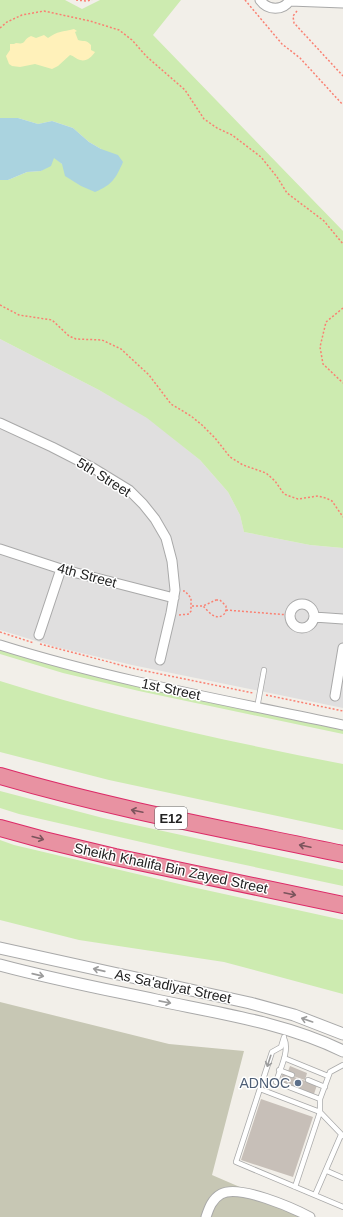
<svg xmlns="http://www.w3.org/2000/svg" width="343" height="1217" viewBox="0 0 343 1217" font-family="Arial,sans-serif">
<rect width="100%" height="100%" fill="#f2efe9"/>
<path fill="#e0dfdf" d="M0,339L99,390L147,417L200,460L228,492L240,515L244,532L310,545L343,548V708L132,665L56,647L0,630Z"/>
<path fill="#c7c7b4" d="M0,1002L169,1044L244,1051L212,1175L309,1217H0Z"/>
<path fill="#cdebb0" d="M0,0H65L82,9L100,0H181L153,35L343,231V548L310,545L244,532L240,515L228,492L200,460L147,418L99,390L0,339V180H8L27,172L41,171L54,157L62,164L101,149L89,142L73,128L52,121L38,124L18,118H0Z
M0,649L40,662L110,680L343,730V734L139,691L63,673L0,654Z
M0,681C113,717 227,741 343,764V830L109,780L0,752Z
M0,791L103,818L343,870V886L189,853L19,814L0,808Z
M0,840L14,845L192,887L343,920V994L224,962L79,940L0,920Z"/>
<path fill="#fff1ba" d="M74,29L77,31L75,32L78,40C83,42 86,39 91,45V50L95,52C92,57 86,62 80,60C76,59 74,56 70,55L58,66L52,69L35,64L20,67L12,66L9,64L6,56L10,50V44H14L16,43C27,45 22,40 31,36L36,38L44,35L48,38C58,31 62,32 74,29Z"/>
<path fill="#aad3df" d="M0,118H18L38,124L52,121L73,128L89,142L101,149L118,155L123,162C116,178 112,185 95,192L81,186L65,176L62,164L54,158L51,166L41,171L27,172L8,180H0Z"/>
<path fill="#c7bfb8" d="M290,1066L307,1073L305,1080L287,1074Z
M283,1073L317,1085L314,1094L280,1081Z
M261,1099L313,1117L293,1177L241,1160Z"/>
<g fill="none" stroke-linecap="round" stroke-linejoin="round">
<defs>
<path id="service" d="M257,708L264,670
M284,1037L281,1047L272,1052L236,1162L343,1207
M284,1038C290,1051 280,1069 276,1082L320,1099L330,1072L343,1065
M284,1058L328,1076
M279,1070L292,1075
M308,1080L325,1087
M260,1089L320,1112L343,1136
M327,1171L343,1178
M295,1187L320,1112V1099
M315,1195L341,1135"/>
<path id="minor" d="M260,0C268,11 283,11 290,0
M290,1L343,3
M0,423L52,447L93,468L129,490L143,504L155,519L166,538L172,561L175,590L171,613L160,660
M0,549L61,569L174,598
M290 616a12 12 0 1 1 24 0a12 12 0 1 1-24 0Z
M314,617L343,619
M39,635L61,569
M0,645C112,680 228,701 343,725
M335,696L343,648
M206,1217C209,1208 212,1199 221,1194C239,1184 293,1208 310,1217"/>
<path id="tertiary" d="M0,948L250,1003L294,1015L343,1034
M0,965C52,979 104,989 156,1000C218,1013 286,1023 343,1051"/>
<path id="motorway" d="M0,776C113,809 228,830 343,854
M0,828L44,840L115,857L343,905"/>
</defs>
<use href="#service" stroke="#a9a9a9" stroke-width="6"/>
<use href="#minor" stroke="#a9a9a9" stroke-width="11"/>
<use href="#tertiary" stroke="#a9a9a9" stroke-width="13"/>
<use href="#motorway" stroke="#dc2a67" stroke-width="18"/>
<path stroke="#fa8072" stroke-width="1.5" stroke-dasharray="2 2" stroke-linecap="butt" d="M76,0L86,1L92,0
M245,0L282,44L300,58L343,105
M297,11L293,16L294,23L343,76
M0,28L7,22L22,15L44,11L90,21L119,30L132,40L146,56L185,90L204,119L217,128L232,135L261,157L277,177L287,193L324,221L343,244
M0,305L19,315L52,320L69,336L76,339L102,340L121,349L149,375L171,404L191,416L202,425L215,438L230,457L243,465L266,473L275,481L284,494L292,497L298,499L318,496L326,498L332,501L343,517
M343,308L326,322L320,347L323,364L343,383
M216,600H220L226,606C226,610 226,613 223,615C215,621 208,611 203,606Z
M192,606H203
M226,610L289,615
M179,615L189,614L191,611V598L185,591H183
M0,632L34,643
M40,644L136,669L253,693
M266,695L343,711"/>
<use href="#service" stroke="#fff" stroke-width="4.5"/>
<use href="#minor" stroke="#fff" stroke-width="9"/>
<use href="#tertiary" stroke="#fff" stroke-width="11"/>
<use href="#motorway" stroke="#e892a2" stroke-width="16"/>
</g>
<defs><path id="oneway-shaft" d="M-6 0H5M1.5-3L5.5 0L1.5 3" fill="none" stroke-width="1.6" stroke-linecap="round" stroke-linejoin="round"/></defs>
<g stroke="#7b545c">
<use href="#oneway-shaft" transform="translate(137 811) rotate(-168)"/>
<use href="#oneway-shaft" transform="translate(38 838) rotate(15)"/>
<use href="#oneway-shaft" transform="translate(305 846) rotate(-168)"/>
<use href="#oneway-shaft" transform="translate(290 894) rotate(12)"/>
</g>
<g stroke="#9c9c9c">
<use href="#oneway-shaft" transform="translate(99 970) rotate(-167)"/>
<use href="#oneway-shaft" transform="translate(38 975) rotate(13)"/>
<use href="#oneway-shaft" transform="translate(165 1002) rotate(11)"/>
<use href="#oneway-shaft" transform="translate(307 1020) rotate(-161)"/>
<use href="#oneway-shaft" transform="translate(269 1061) rotate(108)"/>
</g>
<circle fill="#5c6f8a" stroke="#fff" stroke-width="1.5" cx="298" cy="1083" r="4"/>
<g text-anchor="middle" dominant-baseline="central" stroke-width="3" stroke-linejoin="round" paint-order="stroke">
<rect fill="#fff" stroke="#646464" stroke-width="1" x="155" y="807" width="32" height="22" rx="3"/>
<g font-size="13" font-weight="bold" fill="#222">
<text x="171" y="818">E12</text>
</g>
<g font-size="14" fill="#222" stroke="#fff">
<text transform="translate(104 477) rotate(32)">5th Street</text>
<text transform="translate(87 575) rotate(15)">4th Street</text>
<text transform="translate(171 689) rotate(12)">1st Street</text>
<text transform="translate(171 868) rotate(12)">Sheikh Khalifa Bin Zayed Street</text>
<text transform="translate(173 986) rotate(12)">As Sa'adiyat Street</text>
</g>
<g font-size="14" fill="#4e5e75" stroke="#fff" text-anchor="end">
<text x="290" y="1083">ADNOC</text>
</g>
</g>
</svg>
